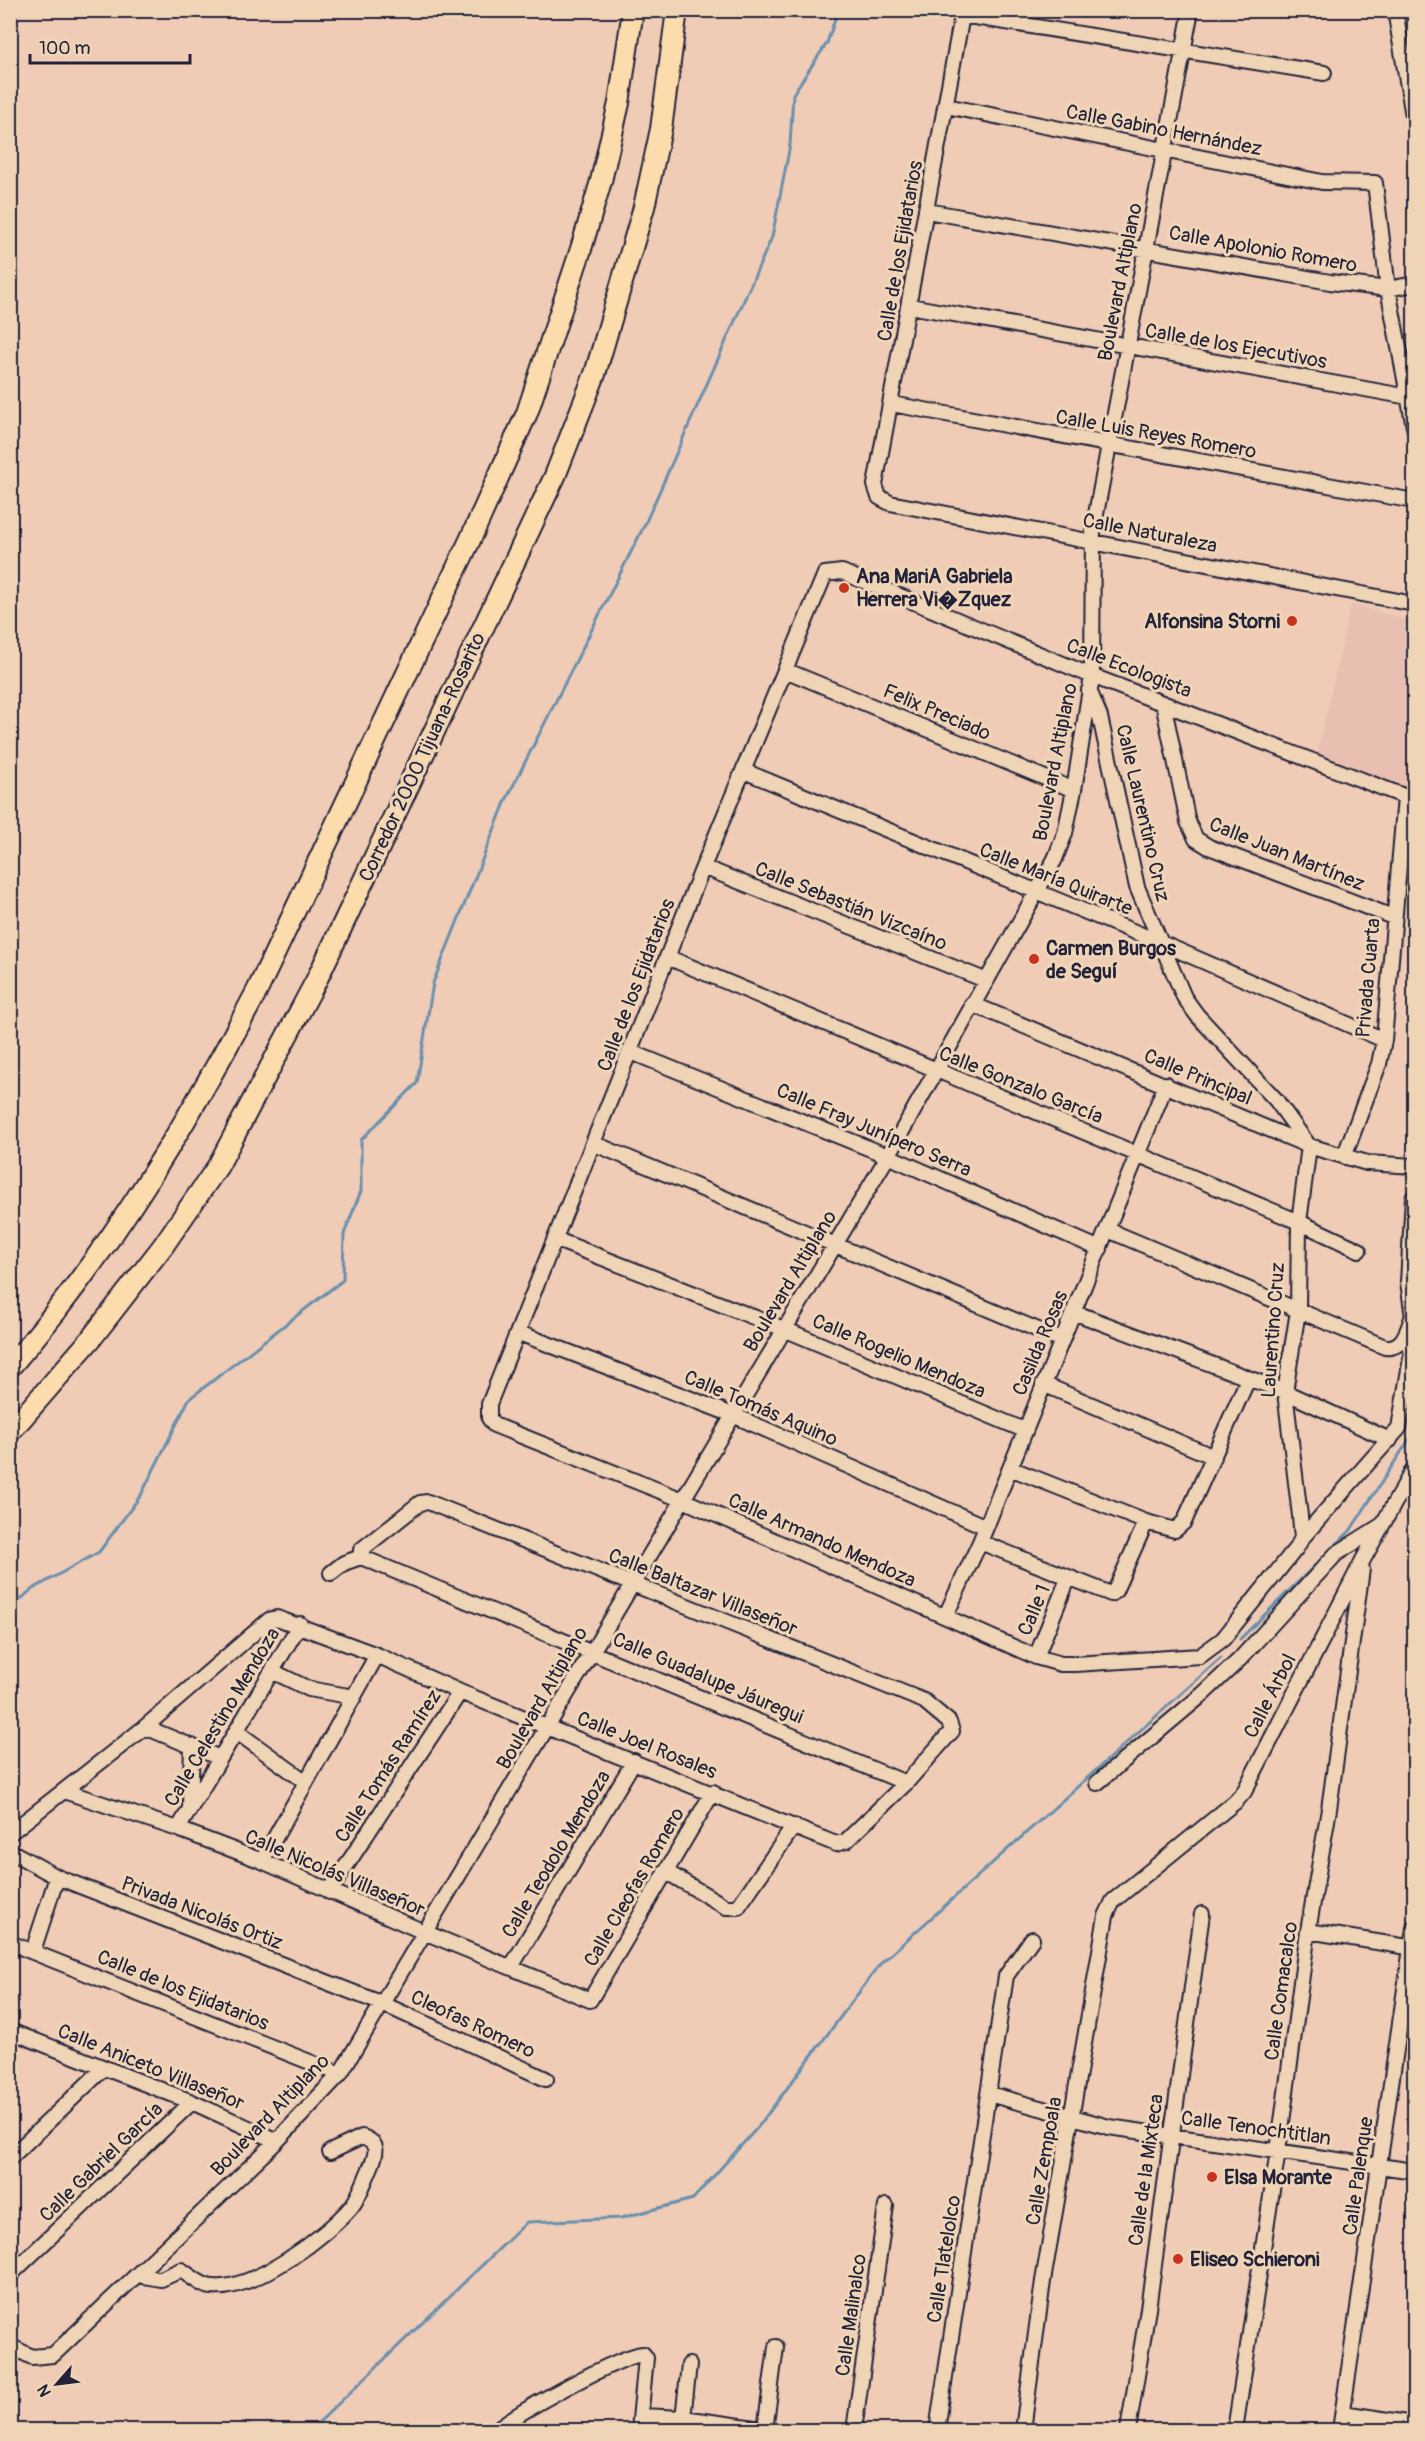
<svg xmlns="http://www.w3.org/2000/svg" width="1425" height="2441" viewBox="0 0 1425 2441" font-family="Pangolin,sans-serif">
<rect width="100%" height="100%" fill="#f0ccb6"/>
<filter id="ink" filterUnits="userSpaceOnUse"><feTurbulence type="fractalNoise" baseFrequency=".0167" numOctaves="2"/><feDisplacementMap in="SourceGraphic" scale="12" xChannelSelector="R" yChannelSelector="G"/><feConvolveMatrix kernelMatrix="1 2 1 2 8 2 1 2 1" color-interpolation-filters="sRGB"/></filter>
<g filter="url(#ink)">
<path fill="#e9bfb1" d="M1351,604L1414,622V792L1317,754Z"/>
<g fill="none" stroke-linecap="round" stroke-linejoin="round">
<path stroke="#6990ae" stroke-width="3" d="M10,1609L31,1590L99,1552L141,1495L189,1399L343,1280L344,1234L361,1191V1140L417,1083L433,983L506,800L645,524L772,237L790,145L793,94L827,43L838,10
M1240,1639L1350,1531L1414,1432
M311,2430L527,2222L621,2218L693,2199L758,2127L881,1963L1221,1658"/>
<defs>
<path id="minor" d="M963,10L875,485L879,497L890,503L1414,604
M1395,10L1414,122
M962,15L1324,73
M946,106L1322,182L1375,183L1388,289L1414,427
M927,211L1330,282L1388,289L1414,284
M910,306L1414,398
M892,404L1414,501
M785,670L1074,790
M1089,690L1100,717L1137,887L1184,997L1197,1015L1276,1100L1309,1146L1299,1222L1298,1311L1285,1392L1300,1516L1302,1538L1297,1547L1223,1639L1200,1656L1075,1664H1061L1036,1657L683,1500L494,1425L489,1418V1404L703,867L825,574L842,572L1092,676L1414,800
M1163,703L1188,822L1196,839L1209,847L1393,917
M744,771L1159,942L1384,1040
M703,867L985,980
M667,957L1299,1222L1359,1250
M972,1004L1309,1146L1367,1163L1414,1166
M631,1052L888,1156L1100,1249
M595,1144L1062,1340
M1344,1157L1379,1064L1384,1040L1405,797
M1108,1230L1385,1347C1405,1349 1408,1327 1414,1313
M557,1240L784,1329L1024,1430
M1073,1312L1285,1392L1390,1440
M1413,1317L1408,1282L1413,1198
M519,1333L733,1415L986,1527
M1043,1384L1214,1457
M1010,1468L1146,1522L1175,1530L1184,1522L1248,1379
M1302,1538L1399,1428L1412,1352L1405,1337
M980,1542L1111,1594L1115,1591L1146,1522
M361,1557L906,1783
M331,1573L344,1563L361,1557
M946,1615L980,1542L1166,1084
M1036,1657L1068,1579
M272,1671L309,1689L354,1697
M145,1727L220,1758
M237,1732L306,1782
M1097,1783L1203,1694L1239,1660L1336,1554L1382,1525
M64,1791L178,1829L262,1861L424,1932L590,2000L713,1792
M190,1806L192,1746
M178,1829L300,1624
M10,1833L145,1727L269,1620L277,1618L377,1655L460,1692L836,1844L846,1841L906,1783L952,1731L949,1722L924,1701L428,1502L420,1503L361,1550V1557
M10,1851L57,1877L383,2004L546,2079
M262,1861L377,1655
M665,1871L726,1907H738L794,1826
M329,1892L460,1692
M1308,1931L1414,1948
M10,1943L340,2074
M33,1951L57,1877
M511,1967L634,1761
M10,2031L192,2102L277,2141
M989,2094L1109,2127L1414,2171
M10,2158L103,2069
M10,2275L192,2102
M138,2275L161,2279L181,2270C191,2276 202,2287 213,2287C254,2291 327,2236 352,2206C360,2195 365,2180 370,2169C377,2153 380,2143 362,2137L330,2152
M10,2346L32,2357L53,2355L277,2141L340,2074L888,1156L1055,859L1065,833L1074,790L1092,676L1093,530L1191,10
M1343,2413L1414,2424
M641,2416L683,2418L770,2430
M683,2418L689,2365
M496,2430C517,2413 618,2356 643,2354L646,2358L639,2430
M765,2430L776,2347
M854,2430L886,2206
M937,2430L1006,1976L1032,1939
M1023,2430L1043,2281L1106,1916L1113,1901L1235,1802L1244,1792L1364,1558L1414,1468
M1128,2430L1148,2309L1202,1914
M1235,2430L1278,2151L1308,1931L1329,1809L1362,1569
M1340,2430L1414,1928"/>
<path id="highway" d="M10,1367C110,1252 187,1124 257,991L470,540L527,413L581,249L601,181L619,103L633,10
M10,1432L90,1340L163,1246L218,1166L317,979L555,476L595,374L644,207L661,129L677,10"/>
</defs>
<use href="#minor" stroke="#22223b" stroke-width="18"/>
<use href="#highway" stroke="#22223b" stroke-width="24"/>
<use href="#minor" stroke="#efd5b6" stroke-width="14"/>
<use href="#highway" stroke="#fcdcac" stroke-width="20"/>
</g>
</g>
<g fill="#c8321e" stroke="#efd5b6" stroke-width="2">
<circle cx="844" cy="588" r="6"/>
<circle cx="1292" cy="621" r="6"/>
<circle cx="1034" cy="959" r="6"/>
<circle cx="1212" cy="2177" r="6"/>
<circle cx="1178" cy="2259" r="6"/>
</g>
<g text-anchor="middle" dominant-baseline="central" stroke-width="6" stroke-linejoin="round" paint-order="stroke">
<g font-size="20" fill="#22223b" stroke="#efd5b6">
<text transform="translate(1164 130) rotate(11)">Calle Gabino Hernández</text>
<text transform="translate(1263 249) rotate(10)">Calle Apolonio Romero</text>
<text transform="translate(900 251) rotate(-80)">Calle de los Ejidatarios</text>
<text transform="translate(1120 282) rotate(-79)">Boulevard Altiplano</text>
<text transform="translate(1236 346) rotate(10)">Calle de los Ejecutivos</text>
<text transform="translate(1156 434) rotate(10)">Calle Luis Reyes Romero</text>
<text transform="translate(1150 533) rotate(11)">Calle Naturaleza</text>
<text transform="translate(1129 668) rotate(21)">Calle Ecologista</text>
<text transform="translate(937 712) rotate(23)">Felix Preciado</text>
<text transform="translate(422 757) rotate(-65)">Corredor 2000 Tijuana-Rosarito</text>
<text transform="translate(1055 762) rotate(-79)">Boulevard Altiplano</text>
<text transform="translate(1143 813) rotate(77)">Calle Laurentino Cruz</text>
<text transform="translate(1287 854) rotate(22)">Calle Juan Martínez</text>
<text transform="translate(1056 879) rotate(22)">Calle María Quirarte</text>
<text transform="translate(851 906) rotate(22)">Calle Sebastián Vizcaíno</text>
<text transform="translate(1368 978) rotate(-85)">Privada Cuarta</text>
<text transform="translate(636 985) rotate(-69)">Calle de los Ejidatarios</text>
<text transform="translate(1198 1077) rotate(23)">Calle Principal</text>
<text transform="translate(1021 1085) rotate(22)">Calle Gonzalo García</text>
<text transform="translate(874 1130) rotate(23)">Calle Fray Junípero Serra</text>
<text transform="translate(790 1281) rotate(-59)">Boulevard Altiplano</text>
<text transform="translate(1273 1330) rotate(-86)">Laurentino Cruz</text>
<text transform="translate(1040 1343) rotate(-67)">Casilda Rosas</text>
<text transform="translate(899 1356) rotate(23)">Calle Rogelio Mendoza</text>
<text transform="translate(761 1408) rotate(23)">Calle Tomás Aquino</text>
<text transform="translate(822 1540) rotate(24)">Calle Armando Mendoza</text>
<text transform="translate(703 1592) rotate(22)">Calle Baltazar Villaseñor</text>
<text transform="translate(1034 1610) rotate(-67)">Calle 1</text>
<text transform="translate(708 1678) rotate(23)">Calle Guadalupe Jáuregui</text>
<text transform="translate(1270 1696) rotate(-63)">Calle Árbol</text>
<text transform="translate(542 1698) rotate(-60)">Boulevard Altiplano</text>
<text transform="translate(222 1717) rotate(-59)">Calle Celestino Mendoza</text>
<text transform="translate(647 1745) rotate(22)">Calle Joel Rosales</text>
<text transform="translate(388 1766) rotate(-57)">Calle Tomás Ramírez</text>
<text transform="translate(556 1854) rotate(-59)">Calle Teodolo Mendoza</text>
<text transform="translate(335 1873) rotate(23)">Calle Nicolás Villaseñor</text>
<text transform="translate(634 1887) rotate(-60)">Calle Cleofas Romero</text>
<text transform="translate(202 1913) rotate(21)">Privada Nicolás Ortiz</text>
<text transform="translate(183 1990) rotate(22)">Calle de los Ejidatarios</text>
<text transform="translate(1281 1991) rotate(-82)">Calle Comacalco</text>
<text transform="translate(473 2024) rotate(25)">Cleofas Romero</text>
<text transform="translate(151 2067) rotate(22)">Calle Aniceto Villaseñor</text>
<text transform="translate(270 2115) rotate(-46)">Boulevard Altiplano</text>
<text transform="translate(1256 2128) rotate(8)">Calle Tenochtitlan</text>
<text transform="translate(1044 2161) rotate(-80)">Calle Zempoala</text>
<text transform="translate(101 2162) rotate(-44)">Calle Gabriel García</text>
<text transform="translate(1146 2170) rotate(-82)">Calle de la Mixteca</text>
<text transform="translate(1358 2176) rotate(-82)">Calle Palenque</text>
<text transform="translate(944 2259) rotate(-81)">Calle Tlatelolco</text>
<text transform="translate(851 2315) rotate(-82)">Calle Malinalco</text>
</g>
<g font-size="20" font-weight="bold" fill="#22223b" stroke="#efd5b6" text-anchor="start">
<text x="856" y="576">Ana MariA Gabriela<tspan x="856" dy="23">Herrera Vi�Zquez</tspan></text>
<text x="1280" y="621" text-anchor="end">Alfonsina Storni</text>
<text x="1046" y="948">Carmen Burgos<tspan x="1046" dy="23">de Seguí</tspan></text>
<text x="1224" y="2177">Elsa Morante</text>
<text x="1190" y="2259">Eliseo Schieroni</text>
</g>
</g>
<rect width="1425" height="2441" fill="none" stroke="#efd5b6" stroke-width="36"/>
<rect x="18" y="18" width="1389" height="2405" fill="none" stroke="#22223b" stroke-width="2" filter="url(#ink)"/>
<g transform="translate(57 2384) rotate(242)" stroke="#efd5b6" stroke-width="4.5" paint-order="stroke">
<path d="M0-4.5L10 22L0 15L-10 22Z" fill="#22223b"/>
<text y="-9" font-size="16" font-weight="bold" text-anchor="middle" fill="#22223b">N</text>
</g>
<path d="M30 54v9h160v-9" fill="none" stroke="#22223b" stroke-width="3"/>
<text x="39" y="54" font-size="18" fill="#22223b" stroke="#efd5b6" stroke-width="4.5" paint-order="stroke">100 m</text>
</svg>
